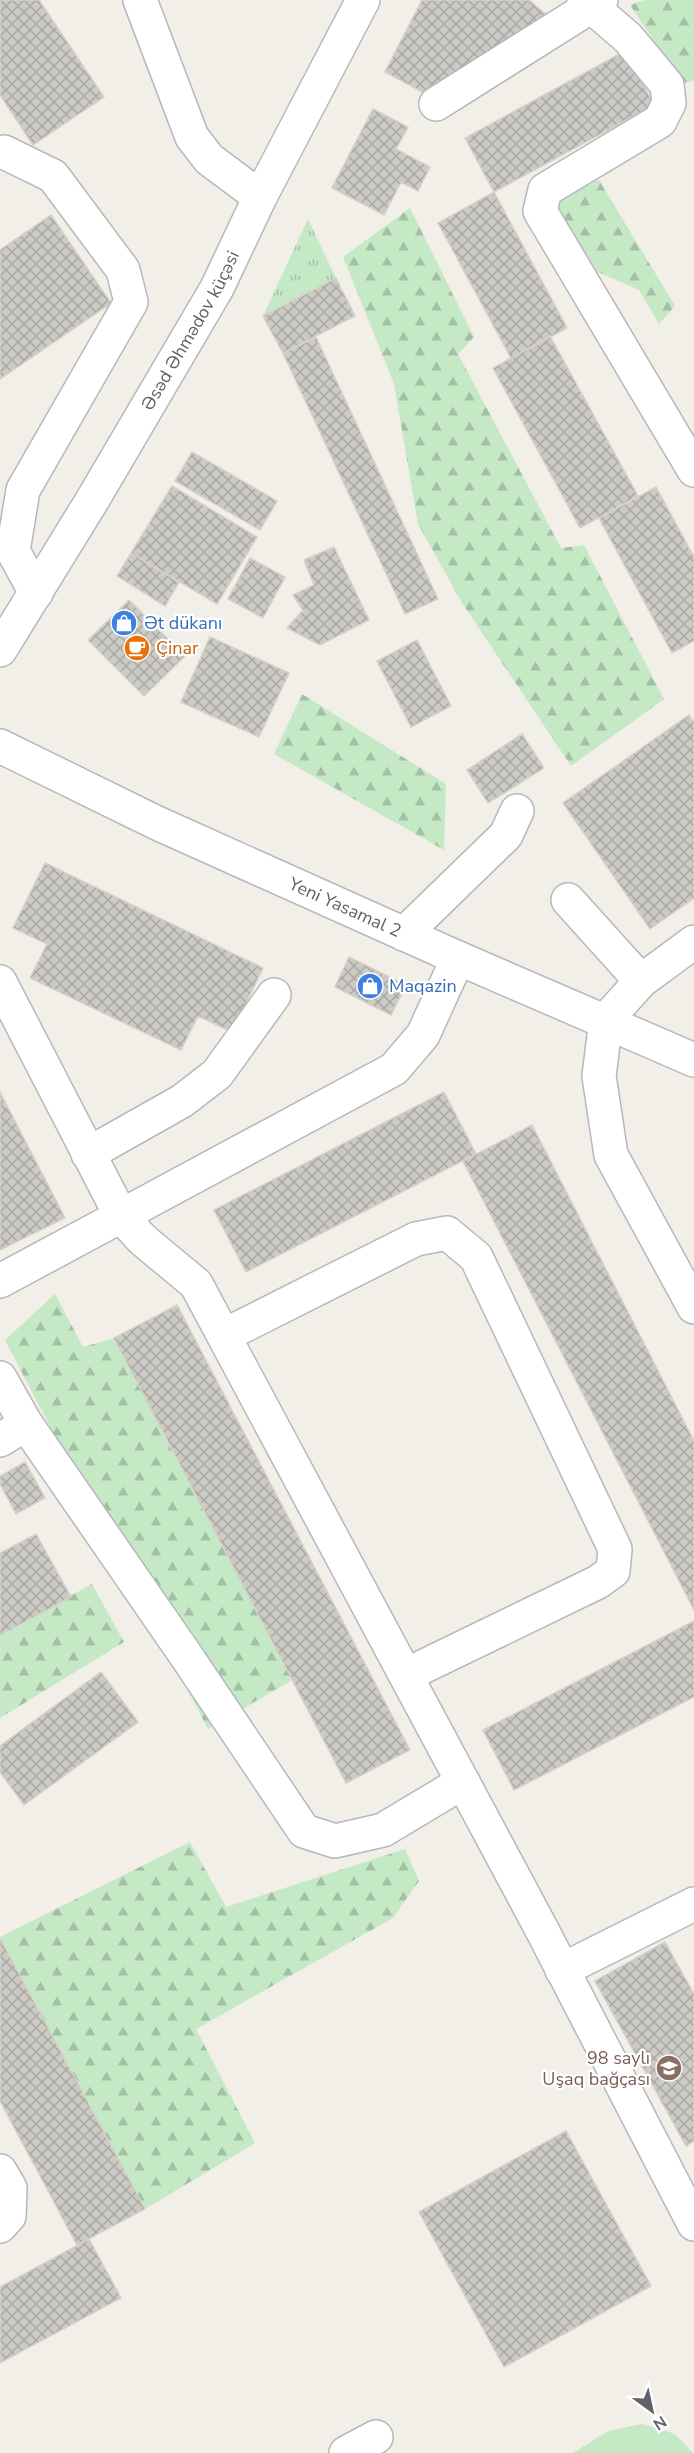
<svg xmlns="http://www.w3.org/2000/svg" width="694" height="2453" viewBox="0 0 694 2453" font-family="'Nunito Sans',sans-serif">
<defs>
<pattern id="grass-tufts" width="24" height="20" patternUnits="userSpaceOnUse" patternTransform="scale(1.5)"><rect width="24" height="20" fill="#c5e8c5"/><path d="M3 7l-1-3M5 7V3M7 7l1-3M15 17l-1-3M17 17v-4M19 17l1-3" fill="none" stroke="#a3c0a4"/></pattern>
<pattern id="forest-firs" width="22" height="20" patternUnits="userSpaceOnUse" patternTransform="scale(1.5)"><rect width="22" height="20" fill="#c5e8c5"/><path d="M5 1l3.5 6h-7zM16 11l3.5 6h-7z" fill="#a3c0a4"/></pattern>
<pattern id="building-cross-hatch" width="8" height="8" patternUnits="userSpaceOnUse" patternTransform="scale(1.5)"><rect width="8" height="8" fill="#cccac5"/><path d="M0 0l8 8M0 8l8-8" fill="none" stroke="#a9a8a4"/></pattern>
</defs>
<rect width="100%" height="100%" fill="#f1efe8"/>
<path fill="url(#grass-tufts)" d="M308,219L336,278L263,316Z"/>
<path fill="url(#forest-firs)" d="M645,0H694V81L683,83L630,5Z
M599,180L675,306L659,324L639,290L593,270L554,202Z
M410,208L474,337L458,354L561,548L584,545L664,699L571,766L462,603L418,524L394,384L343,257Z
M302,694L446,784L444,850L274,754Z
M55,1294L83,1347L114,1338L292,1680L208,1729L5,1340Z
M92,1584L124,1642L0,1718V1635Z
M190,1842L226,1907L405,1849L419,1881L393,1918L196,2029L255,2143L145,2209L0,1937Z"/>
<path fill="#c5e8c5" d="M642,2424L675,2434L693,2453H573L608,2431Z"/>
<path fill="url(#building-cross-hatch)" stroke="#d6d1c6" stroke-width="1.5" d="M0,0H39L104,97L33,145L0,95Z
M422,0H529L551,19L422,92L385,72Z
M625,51L654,105L494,192L465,138Z
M373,109L408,127L396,149L430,167L418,191L401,182L384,215L332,188Z
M494,192L567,328L511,358L438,223Z
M51,215L111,303L0,379V250Z
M336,278L355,316L283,353L263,316Z
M550,336L638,496L580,528L493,368Z
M316,337L438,599L405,614L283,353Z
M192,452L277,501L260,530L175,481Z
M172,486L257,537L217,604L131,553Z
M656,487L694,557V641L672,653L599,518Z
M334,547L369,620L320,645L287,628L303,610L293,595L314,585L304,560Z
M131,553L179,582L165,606L117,576Z
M250,558L285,577L263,618L228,599Z
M129,600L185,656L144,696L88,640Z
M210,637L289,673L259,737L181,702Z
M417,640L451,706L411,727L377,661Z
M689,715L694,722V898L650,929L563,803Z
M522,734L544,768L488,803L467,770Z
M45,863L263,968L232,1032L198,1016L181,1050L30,978L47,944L13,928Z
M349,957L406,985L391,1015L335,987Z
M0,1092L65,1218L0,1250Z
M444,1092L476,1154L246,1272L214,1210Z
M532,1125L694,1441V1610L463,1161Z
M177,1305L410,1750L346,1783L114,1338Z
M25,1462L45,1498L16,1514L0,1484V1476Z
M36,1534L71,1597L0,1635V1553Z
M694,1621V1697L514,1790L483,1730Z
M101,1672L138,1722L24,1805L0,1772V1746Z
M0,1938L145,2209L77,2245L0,2101Z
M665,1942L694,1994V2141L686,2146L595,1981Z
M566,2131L651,2286L504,2367L419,2212Z
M89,2239L121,2298L0,2363V2287Z"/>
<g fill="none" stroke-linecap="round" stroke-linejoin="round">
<defs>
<g id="minor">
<path d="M140,0L192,137L209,159L260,197"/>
<path d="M584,0L628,38L667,85L669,103L660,121L545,190L540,211L694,470"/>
<path d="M436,104L601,0"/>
<path d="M4,152L53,176L123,270L131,302L23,490L13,551L36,593"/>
<path id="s1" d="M0,650L93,499L217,288L260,197L363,0"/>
<path id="s2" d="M0,746L157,823L458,958L694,1060"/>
<path d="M568,900L641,981"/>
<path d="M404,934L506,835L517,811"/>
<path d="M694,942L641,981L606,1020L599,1076L611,1155L694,1307"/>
<path d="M0,982L121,1216L394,1069L423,1035L458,958"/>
<path d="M88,1154L182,1101L217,1074L274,995"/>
<path d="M0,1281L121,1216L143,1240L196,1284L541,1928L694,2224"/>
<path d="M225,1335L416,1239L447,1233L476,1257L615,1549L613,1571L598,1582L406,1675"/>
<path d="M0,1378L26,1424L187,1657L304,1831L335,1841L383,1830L463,1782"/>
<path d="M0,1440L26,1424"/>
<path d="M562,1970L694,1904"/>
<path d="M0,2171L10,2188L9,2216L0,2226"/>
<path d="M346,2453L376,2437"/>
</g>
</defs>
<use href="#minor" stroke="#b5b8bc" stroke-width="36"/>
<use href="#minor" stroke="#fff" stroke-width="33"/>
</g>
<defs>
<symbol id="shop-disc" viewBox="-11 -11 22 22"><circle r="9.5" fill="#3f7fe0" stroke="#fff"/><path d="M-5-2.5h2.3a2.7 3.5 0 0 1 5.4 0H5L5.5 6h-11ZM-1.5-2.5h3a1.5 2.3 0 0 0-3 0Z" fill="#fff"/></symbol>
<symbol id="cafe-disc" viewBox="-11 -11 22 22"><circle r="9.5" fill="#e8710a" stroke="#fff"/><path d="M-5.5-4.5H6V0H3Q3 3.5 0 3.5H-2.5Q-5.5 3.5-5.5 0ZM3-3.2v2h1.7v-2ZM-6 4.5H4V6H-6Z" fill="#fff"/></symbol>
<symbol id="school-disc" viewBox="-11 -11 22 22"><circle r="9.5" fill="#8d6e63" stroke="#fff"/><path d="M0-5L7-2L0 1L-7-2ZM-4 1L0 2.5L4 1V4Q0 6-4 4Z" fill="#fff"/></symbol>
</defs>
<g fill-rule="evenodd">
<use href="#shop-disc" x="109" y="608" width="30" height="30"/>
<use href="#cafe-disc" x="122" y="633" width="30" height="30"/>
<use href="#shop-disc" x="355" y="971" width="30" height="30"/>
<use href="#school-disc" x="654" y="2053" width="30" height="30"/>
</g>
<g text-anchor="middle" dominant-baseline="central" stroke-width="4.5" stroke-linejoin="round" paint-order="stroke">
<g font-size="18" fill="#5f6368" stroke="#fff">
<text stroke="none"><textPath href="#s1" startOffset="372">Əsəd Əhmədov küçəsi</textPath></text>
<text stroke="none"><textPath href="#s2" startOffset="381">Yeni Yasamal 2</textPath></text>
</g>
<g font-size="18" fill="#366cbe" stroke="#fff" text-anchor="start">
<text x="144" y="623">Ət dükanı</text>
<text x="389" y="986">Maqazin</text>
</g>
<g font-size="18" fill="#c56008" stroke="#fff" text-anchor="start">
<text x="156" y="648">Çinar</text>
</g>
<g font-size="18" fill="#785e54" stroke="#fff" text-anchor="end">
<text x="650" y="2058">98 saylı<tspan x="650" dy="21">Uşaq bağçası</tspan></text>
</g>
</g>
<g transform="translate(652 2411) rotate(147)" stroke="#ffffff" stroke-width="4.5" paint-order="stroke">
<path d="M0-4.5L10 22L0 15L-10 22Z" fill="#5f6368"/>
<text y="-9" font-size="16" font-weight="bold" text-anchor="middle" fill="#5f6368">N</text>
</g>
</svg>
